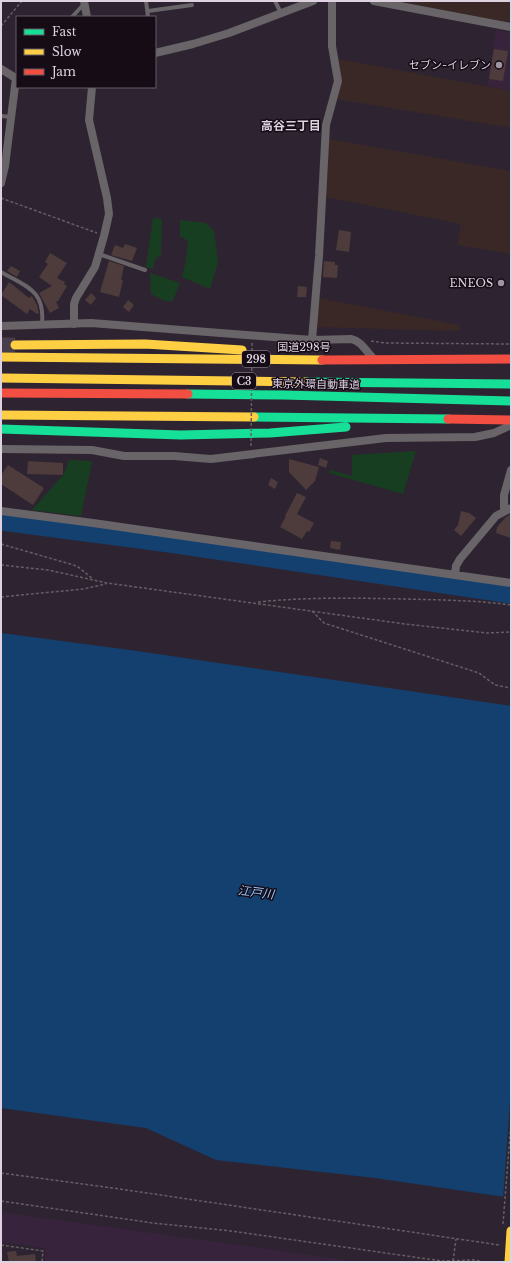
<svg xmlns="http://www.w3.org/2000/svg" width="512" height="1263" viewBox="0 0 512 1263" font-family="'Libre Baskerville','Noto Sans JP',serif">
<rect width="100%" height="100%" fill="#2e2431"/>
<path fill="#38233d" d="M496,30L511,33V91L487,86Z
M1,1212L360,1262H44L46,1248L1,1242Z"/>
<path fill="#3a2826" d="M398,1H511V22L496,21Z
M338,59L511,91V128L337,99L341,81Z
M329,139L511,171V254L457,245L461,224L326,197Z
M318,298L460,325V331L315,327Z"/>
<path fill="#183e21" d="M153,218L162,219L161,254L155,260L153,269L146,267Z
M180,220L206,223L214,231L218,262L210,289L182,277L186,260L188,241L180,236Z
M150,273L180,283L172,302L167,300V302L151,294Z
M416,451L403,494L329,473L330,470L352,476V455Z
M69,460L92,461L81,516L32,510L64,474Z"/>
<path fill="#13406f" d="M1,633L130,650L511,706V1198L375,1178L216,1160L146,1128L1,1108Z"/>
<path fill="#2e2431" d="M511,1087V1200L503,1199Z"/>
<g fill="none" stroke-linecap="round" stroke-linejoin="round">
<path stroke="#13406f" stroke-width="17" d="M1,522L162,543L511,595"/>
</g>
<path fill="#4d3c3b" d="M494,49L508,51L503,81L489,79Z
M339,230L351,232L349,252L336,250Z
M125,244L137,248L132,261L111,255L115,245L123,248Z
M50,253L67,263L57,278L65,282L64,284L67,286L58,301L56,302L59,308L50,313L39,293L52,286L39,277L48,264L45,262Z
M109,261L124,266L121,280H123L119,297L100,292Z
M324,261L335,262V265H338L337,278L323,277Z
M11,266L20,271L17,277L7,271Z
M9,282L29,298L32,296L37,305L39,313L37,314L30,309L27,314L1,295Z
M298,286L307,287L306,297H297Z
M91,293L96,298L91,305L85,300Z
M128,300L134,305L129,312L123,307Z
M320,458L328,461L326,468L318,465Z
M289,459L319,467L315,481L306,490L289,472Z
M28,461L63,463V475L27,474Z
M8,465L44,488L33,505L1,484V475Z
M271,478L278,482L275,489L268,485Z
M297,493L306,497L297,514L314,523L309,532L307,531L302,539L280,527L286,516H285Z
M461,511L469,513L476,518L461,536L454,530L458,525Z
M511,514V538L496,533L497,527L506,517Z
M331,541L341,542L340,550L330,548Z
M16,1251L17,1256L35,1254L36,1262H9L7,1252Z"/>
<g fill="none" stroke-linecap="round" stroke-linejoin="round">
<path stroke="#483e4b" stroke-width="15" stroke-dasharray="15 8" stroke-linecap="butt" d="M1,345H15"/>
<path stroke="#645e64" stroke-width="1.5" stroke-dasharray="3 2" stroke-linecap="butt" d="M1,26L22,1
M1,198L97,233
M371,341L385,343L511,344
M1,544L77,566L93,579
M1,565L48,570L107,583L405,624L487,633L511,632
M1,597L83,589L106,584
M258,602C307,597 355,598 404,599C440,600 475,600 511,605
M312,611L324,623L479,673L495,685L511,688
M1,1173L120,1189L499,1245
M1,1201L153,1223L231,1231L442,1261L474,1260L485,1262
M1,1245L43,1251L42,1262
M453,1261L456,1239"/>
<path stroke="#686468" stroke-width="4" d="M146,1L148,17
M275,1L281,13
M148,11L192,5
M72,17L84,4
M1,116L12,117
M99,254L145,270
M1,272C27,287 45,290 42,324"/>
<path stroke="#686468" stroke-width="8" d="M84,1L87,17
M374,1L511,27
M155,53L193,44L229,33L313,1
M1,69L17,79
M1,183L5,166L16,78
M74,324V304L76,298L95,267L104,236L109,214L107,198L89,120L92,87
M1,326L91,323L312,340L351,339C362,341 366,352 374,359
M312,340L319,256L326,125L338,81L332,46V1
M1,449L92,450L124,456H174L211,459L386,438L475,437L494,433L511,425
M1,511L93,523L511,583
M504,511V495L511,470
M455,575L456,566L460,559L496,516L511,508"/>
<path stroke="#16e098" stroke-width="9" d="M306,382L511,384
M188,394L283,395L511,401
M254,417L448,419
M1,429L181,435L270,433L346,427"/>
<path stroke="#ffcf43" stroke-width="9" d="M15,345L145,344L242,350
M1,357L322,360
M1,378L306,382
M1,415L254,417"/>
<path stroke="#f24e42" stroke-width="9" d="M322,360L511,359
M1,393L188,394
M448,419L511,420"/>
<path stroke="#645e64" stroke-width="1.5" stroke-dasharray="3 2" stroke-linecap="butt" d="M251,446L252,343
M503,1224L511,1122"/>
<path stroke="#ffcf43" stroke-width="9" d="M509,1262L511,1231"/>
</g>
<g fill="#a095a3" stroke="#150c16" stroke-width="1.5">
<circle cx="499" cy="65" r="4"/>
<circle cx="501" cy="283" r="4"/>
</g>
<g text-anchor="middle" dominant-baseline="central" stroke-width="3" stroke-linejoin="round" paint-order="stroke">
<g fill="#150c16" stroke="#a297a4" stroke-width="1">
<rect x="242" y="351" width="28" height="16" rx="3"/>
<rect x="232" y="373" width="24" height="16" rx="3"/>
</g>
<g font-size="10" font-weight="bold" fill="#ded2e1">
<text x="256" y="359">298</text>
<text x="244" y="381">C3</text>
</g>
<g font-size="11" fill="#ded2e1" stroke="#150c16" text-anchor="end">
<text x="491" y="65">セブン-イレブン</text>
<text x="493" y="283">ENEOS</text>
</g>
<g font-size="11" fill="#ded2e1" stroke="#150c16">
<text x="304" y="347">国道298号</text>
<text transform="translate(316 384) rotate(1)">東京外環自動車道</text>
</g>
<g font-size="12" font-weight="bold" fill="#ded2e1" stroke="#150c16">
<text x="291" y="125">高谷三丁目</text>
</g>
<g font-size="12" font-style="italic" fill="#97c7ff" stroke="#150c16">
<text transform="translate(256 892) rotate(7)">江戸川</text>
</g>
</g>
<rect width="512" height="1263" fill="none" stroke="#ded2e1" stroke-width="4"/>
<rect x="16" y="16" width="140" height="72" fill="#150c16" stroke="#655b67"/>
<rect x="24" y="29" width="20" height="6" fill="#16e098" stroke="#655b67"/>
<text x="52" y="36" font-size="12" fill="#ded2e1">Fast</text>
<rect x="24" y="49" width="20" height="6" fill="#ffcf43" stroke="#655b67"/>
<text x="52" y="56" font-size="12" fill="#ded2e1">Slow</text>
<rect x="24" y="69" width="20" height="6" fill="#f24e42" stroke="#655b67"/>
<text x="52" y="76" font-size="12" fill="#ded2e1">Jam</text>
</svg>
